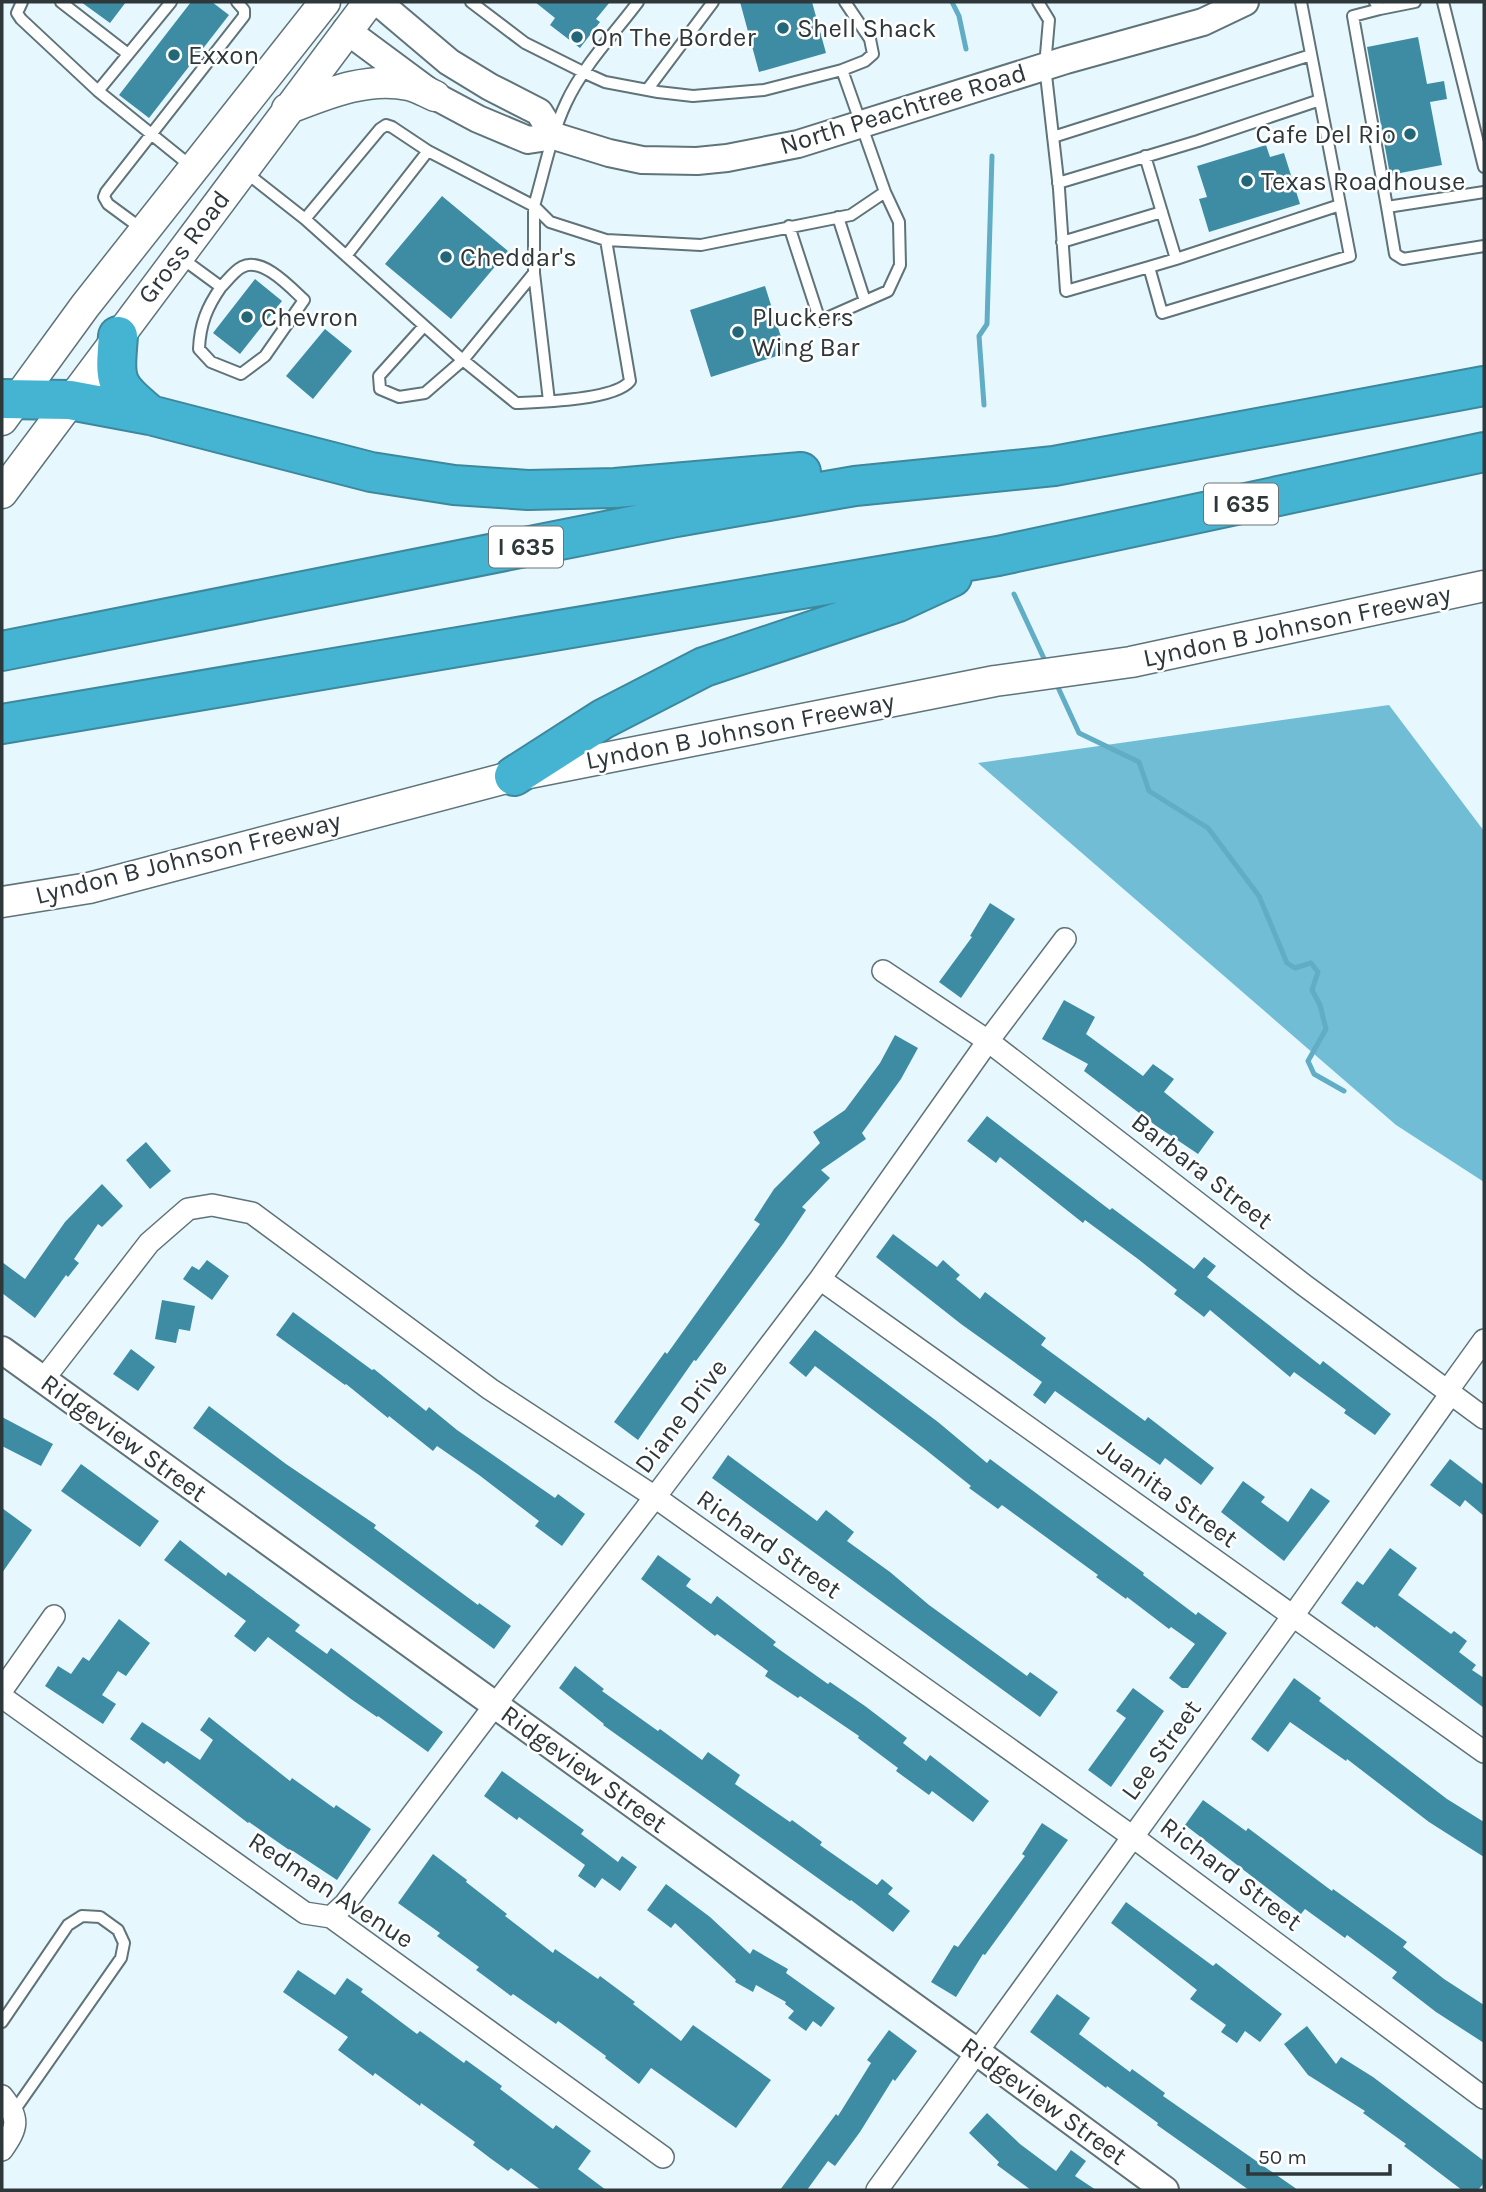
<svg xmlns="http://www.w3.org/2000/svg" width="1486" height="2192" viewBox="0 0 1486 2192" font-family="Karla,sans-serif">
<rect width="100%" height="100%" fill="#e6f8fe"/>
<path fill="#70bdd5" d="M1389,705L1484,831V1182L1396,1125L978,763Z"/>
<g fill="none" stroke-linecap="round" stroke-linejoin="round">
<path stroke="#60adc5" stroke-width="5" d="M952,2L959,16L966,49
M984,405L979,336L987,324L992,156
M1014,594L1047,665
M1056,683L1079,733L1139,762L1149,791L1208,828L1259,896L1287,963L1295,968L1311,963L1318,972L1312,990L1320,1005L1326,1029L1308,1061L1314,1074L1344,1091"/>
</g>
<path fill="#3e8ca3" d="M81,2H126L110,23Z
M191,2H212L229,15L149,118L119,95Z
M535,2H610L596,19L600,22L580,48L550,25L555,18Z
M740,2H812L826,53L759,72Z
M1418,37L1427,84L1444,81L1447,99L1430,102L1442,165L1390,175L1367,47Z
M1266,145L1270,157L1284,153L1300,204L1209,232L1199,199L1207,197L1197,166Z
M442,196L508,251L451,319L385,264Z
M255,279L282,301L240,354L213,333Z
M765,286L786,353L711,377L690,310Z
M325,329L352,351L313,399L286,376Z
M990,903L1015,919L961,998L939,982L972,937L970,936Z
M1064,1000L1095,1017L1086,1034L1143,1076L1153,1064L1174,1079L1164,1092L1214,1132L1198,1154L1155,1125L1084,1071L1088,1064L1042,1039Z
M895,1035L918,1048L901,1079L862,1133L866,1139L821,1170L830,1178L802,1207L806,1210L783,1244L696,1361L694,1360L638,1440L614,1422L665,1352L667,1354L760,1224L754,1220L774,1189L820,1143L813,1132L845,1110L880,1063Z
M987,1116L1110,1210L1112,1208L1194,1269L1204,1257L1216,1266L1207,1277L1320,1365L1323,1361L1391,1414L1375,1435L1344,1413L1346,1410L1294,1372L1290,1377L1210,1310L1204,1317L1174,1294L1177,1290L1138,1259L1085,1220L1083,1223L1000,1157L996,1163L967,1141Z
M146,1142L171,1171L150,1189L126,1160Z
M102,1184L123,1206L102,1227L98,1224L74,1259L79,1263L68,1277L66,1275L35,1318L2,1293V1262L25,1279L65,1222Z
M893,1234L937,1267L943,1260L960,1275L956,1279L980,1299L985,1292L1046,1338L1041,1345L1145,1421L1148,1417L1214,1468L1201,1485L1165,1458L1160,1465L1055,1391L1045,1404L1033,1395L1042,1382L961,1324L876,1257Z
M207,1260L229,1276L212,1300L183,1279L192,1266L199,1270Z
M162,1300L195,1306L190,1331L179,1329L176,1343L155,1339Z
M293,1312L372,1370L374,1369L426,1411L429,1407L457,1430L555,1498L558,1494L585,1514L562,1546L535,1526L539,1521L479,1475L437,1446L433,1451L389,1416L388,1418L346,1384L345,1385L276,1335Z
M815,1330L938,1422L987,1463L990,1459L1144,1573L1143,1575L1196,1615L1198,1612L1227,1633L1188,1688H1182L1169,1678L1195,1644L1171,1627L1169,1629L1127,1597L1126,1599L1096,1577L1098,1575L1002,1505L998,1509L969,1488L971,1486L926,1450L815,1366L806,1377L789,1363Z
M131,1349L155,1367L138,1391L113,1374Z
M209,1406L286,1464L376,1525L374,1528L478,1605L479,1603L511,1626L494,1649L193,1428Z
M2,1417L53,1444L41,1466L2,1446Z
M728,1455L817,1521L826,1510L854,1532L847,1541L890,1572L929,1605L1027,1676L1030,1672L1058,1692L1040,1717L712,1478Z
M1450,1459L1484,1485V1516L1465,1500L1460,1507L1430,1485Z
M81,1464L159,1521L140,1547L61,1491Z
M1243,1481L1265,1497L1261,1502L1288,1522L1311,1488L1330,1501L1284,1561L1221,1512Z
M2,1508L32,1530L2,1573Z
M180,1540L226,1576L228,1572L300,1625L295,1631L327,1654L331,1648L443,1732L428,1752L378,1716L377,1717L351,1699L268,1637L255,1652L234,1636L246,1621L164,1560Z
M1390,1548L1417,1568L1398,1595L1451,1634L1454,1631L1467,1641L1459,1652L1476,1665L1472,1670L1484,1678V1708L1376,1626L1375,1628L1341,1603L1357,1581L1363,1585Z
M658,1555L691,1579L686,1586L711,1604L717,1596L776,1642L773,1645L828,1684L830,1682L865,1706L907,1738L903,1743L926,1761L930,1755L989,1801L973,1822L932,1791L929,1795L896,1771L898,1768L858,1738L859,1736L800,1696L798,1698L765,1676L768,1671L717,1634L715,1636L641,1579Z
M119,1619L150,1643L126,1676L118,1671L102,1695L116,1704L103,1724L45,1686L58,1666L71,1674L83,1657L89,1661Z
M575,1666L604,1689L602,1691L658,1731L660,1729L702,1760L708,1752L740,1775L735,1784L790,1822L792,1820L822,1842L820,1845L877,1885L882,1879L893,1888L888,1894L910,1911L893,1932L851,1900L850,1901L603,1725L604,1724L559,1688Z
M1294,1678L1321,1698L1319,1701L1447,1799L1484,1822V1857L1429,1822L1347,1759L1346,1761L1290,1722L1268,1752L1251,1739Z
M1133,1688L1164,1711L1111,1787L1088,1770L1126,1718L1116,1711Z
M209,1717L290,1781L292,1778L334,1808L336,1805L371,1829L337,1880L293,1851L292,1852L249,1822L248,1823L167,1761L164,1764L130,1739L142,1722L200,1760L213,1740L200,1730Z
M502,1771L584,1830L581,1834L618,1862L622,1856L637,1867L620,1891L602,1878L595,1888L578,1876L585,1865L519,1817L517,1820L484,1796Z
M1203,1800L1246,1831L1248,1828L1332,1891L1333,1889L1407,1942L1403,1947L1444,1979L1484,2005V2043L1436,2012L1392,1978L1397,1972L1347,1935L1345,1938L1305,1909L1301,1914L1185,1825Z
M1042,1823L1068,1840L1017,1911L985,1955L983,1954L956,1997L931,1982L954,1945L958,1947L1025,1856L1022,1854Z
M433,1854L467,1880L466,1882L507,1914L505,1916L553,1953L555,1949L598,1979L600,1976L635,2002L633,2004L681,2041L693,2025L771,2080L736,2128L651,2068L639,2084L605,2058L606,2056L558,2021L556,2024L513,1994L511,1996L495,1984L476,1970L479,1967L437,1936L440,1933L398,1903Z
M666,1884L710,1917L750,1954L753,1949L788,1969L786,1973L835,2008L821,2027L813,2021L806,2031L788,2018L794,2011L785,2004L786,2002L756,1985L753,1992L735,1982L736,1980L675,1923L671,1928L647,1910Z
M1126,1902L1213,1966L1216,1963L1282,2014L1260,2042L1245,2031L1237,2043L1221,2032L1226,2025L1190,1999L1197,1990L1111,1923Z
M298,1970L335,1995L347,1978L363,1989L361,1992L417,2034L420,2031L464,2063L466,2060L502,2086L500,2089L553,2129L556,2125L591,2151L578,2169L606,2190H541L511,2168L508,2171L490,2158L473,2145L475,2142L421,2103L420,2106L375,2073L373,2076L338,2050L348,2037L283,1992Z
M1057,1994L1090,2018L1079,2034L1130,2072L1132,2069L1165,2093L1163,2096L1298,2190H1249L1157,2125L1158,2123L1107,2086L1106,2088L1030,2032Z
M1307,2026L1336,2064L1341,2057L1373,2077L1484,2161V2183L1478,2190H1462L1404,2146L1406,2144L1363,2113L1365,2111L1308,2075L1284,2044Z
M889,2030L917,2051L895,2081L893,2079L860,2132L835,2166L828,2161L807,2190H780L836,2114L838,2116L871,2063L867,2060Z
M987,2113L1020,2144L1056,2171L1071,2150L1086,2161L1075,2176L1096,2190H1031L997,2165L999,2162L969,2133Z"/>
<g fill="none" stroke-linecap="round" stroke-linejoin="round">
<defs>
<path id="service" d="M22,2L17,13L21,19L98,91
M61,2L128,54
M171,2L98,91L192,167
M471,2L525,43L585,73L605,82L658,92L693,96L764,90L842,70L865,61L873,54L870,39L845,2
M1038,2L1049,20L1045,66L1059,189L1066,291L1149,267L1162,313L1350,256L1301,2
M1375,2L1380,9L1415,2
M1443,2L1484,167
M1380,9L1353,16L1387,207L1484,192
M647,90L713,2
M1053,137L1311,55
M1145,156L1176,259L1149,267
M244,171L305,219L380,129L386,125L392,127L428,151L534,206C544,172 551,135 566,103C583,66 614,34 638,2
M1058,183L1198,141L1320,100
M534,206L550,222L606,240
M1387,207L1395,254L1403,259L1484,246
M838,217L865,301
M305,219L458,356L516,403C542,402 615,400 630,381L606,240L701,245L851,215L885,192L842,70
M789,226L820,321L888,291L900,265L899,222L885,192
M142,229L108,204L104,197L106,192L244,16V10L237,2
M1062,242L1162,212
M346,256L428,151
M180,257L221,287C227,281 234,271 242,267C262,256 291,288 304,300L265,356L241,374L211,362L199,349C200,324 207,307 221,287
M1176,259L1340,205
M534,273L549,401
M424,326L379,376L380,389L399,397L425,393L463,360L534,273V206
M2,2022L68,1925L82,1916L100,1917L118,1930L124,1943L121,1958L14,2111"/>
<path id="minor" d="M883,971L988,1041L1304,1285L1484,1418
M820,1279L1484,1752
M43,1380L149,1243L188,1209L212,1205L252,1213L490,1389L655,1497L1133,1837L1484,2098
M2,1690L54,1616
M2,1697L305,1913L331,1917L663,2157
M331,1917L345,1904L495,1705L655,1497L820,1279L988,1041L1065,939
M2,2096C20,2119 18,2127 2,2150
M877,2190L1292,1617L1447,1399L1448,1390L1484,1340"/>
<path id="tertiary" d="M378,2L449,62L490,87L539,112L554,136
M346,30L435,96L478,119L528,140L554,136L609,153L642,160L697,161L727,158L798,144L1066,60L1203,22L1245,2
M2,1350L977,2052L1165,2190"/>
<path id="secondary" d="M287,109C326,94 367,76 409,85C418,87 426,92 435,96
M2,420L85,306L325,2
M2,493L369,2
M2,902L89,888L514,776L995,681L1131,662L1484,586"/>
<path id="motorway" d="M118,336C114,384 114,384 150,415
M2,399L70,400L150,415L371,472L454,485L528,490L615,488L801,472
M2,651L676,517L855,486L1054,466L1484,386
M2,724L998,556L1484,452
M514,776L603,719L704,667L898,602L952,577"/>
</defs>
<use href="#service" stroke="#5f7379" stroke-width="14"/>
<use href="#minor" stroke="#5f7379" stroke-width="24"/>
<use href="#tertiary" stroke="#5f7379" stroke-width="30"/>
<use href="#secondary" stroke="#5f7379" stroke-width="33"/>
<use href="#motorway" stroke="#3d889d" stroke-width="42"/>
<use href="#service" stroke="#fff" stroke-width="10"/>
<use href="#minor" stroke="#fff" stroke-width="21"/>
<use href="#tertiary" stroke="#fff" stroke-width="26"/>
<use href="#secondary" stroke="#fff" stroke-width="30"/>
<use href="#motorway" stroke="#45b4d2" stroke-width="38"/>
</g>
<g fill="#236678" stroke="#fff" stroke-width="2.5">
<circle cx="783" cy="28" r="7"/>
<circle cx="577" cy="37" r="7"/>
<circle cx="174" cy="55" r="7"/>
<circle cx="1410" cy="134" r="7"/>
<circle cx="1247" cy="181" r="7"/>
<circle cx="446" cy="257" r="7"/>
<circle cx="247" cy="317" r="7"/>
<circle cx="738" cy="332" r="7"/>
</g>
<g text-anchor="middle" dominant-baseline="central" stroke-width="5" stroke-linejoin="round" paint-order="stroke">
<g fill="#fff" stroke="#6d7375" stroke-width="2">
<rect x="1204" y="483.5" width="74" height="41" rx="5"/>
<rect x="489" y="526.5" width="74" height="41" rx="5"/>
</g>
<g font-size="24" font-weight="bold" fill="#2e373a">
<text x="1241" y="504">I 635</text>
<text x="526" y="547">I 635</text>
</g>
<g font-size="26" fill="#2e373a" stroke="#fff" text-anchor="start">
<text x="797" y="28">Shell Shack</text>
<text x="591" y="37">On The Border</text>
<text x="188" y="55">Exxon</text>
<text x="1396" y="134" text-anchor="end">Cafe Del Rio</text>
<text x="1261" y="181">Texas Roadhouse</text>
<text x="460" y="257">Cheddar's</text>
<text x="261" y="317">Chevron</text>
<text x="752" y="317">Pluckers<tspan x="752" dy="30">Wing Bar</tspan></text>
</g>
<g font-size="26" fill="#2e373a" stroke="#fff">
<text transform="translate(903 109) rotate(-17)">North Peachtree Road</text>
<text transform="translate(184 247) rotate(-53)">Gross Road</text>
<text transform="translate(1297 626) rotate(-12)">Lyndon B Johnson Freeway</text>
<text transform="translate(740 731) rotate(-11)">Lyndon B Johnson Freeway</text>
<text transform="translate(188 858) rotate(-14)">Lyndon B Johnson Freeway</text>
<text transform="translate(1202 1171) rotate(38)">Barbara Street</text>
<text transform="translate(681 1416) rotate(-53)">Diane Drive</text>
<text transform="translate(124 1438) rotate(36)">Ridgeview Street</text>
<text transform="translate(1168 1493) rotate(36)">Juanita Street</text>
<text transform="translate(769 1544) rotate(35)">Richard Street</text>
<text transform="translate(1161 1750) rotate(-54)">Lee Street</text>
<text transform="translate(584 1769) rotate(36)">Ridgeview Street</text>
<text transform="translate(1231 1874) rotate(37)">Richard Street</text>
<text transform="translate(331 1890) rotate(33)">Redman Avenue</text>
<text transform="translate(1044 2101) rotate(36)">Ridgeview Street</text>
</g>
</g>
<rect width="1486" height="2192" fill="none" stroke="#2e373a" stroke-width="7"/>
<path d="M1248 2164v10h142v-10" fill="none" stroke="#2e373a" stroke-width="3.5"/>
<text x="1258" y="2164" font-size="21" fill="#2e373a" stroke="#ffffff" stroke-width="5" paint-order="stroke">50 m</text>
</svg>
